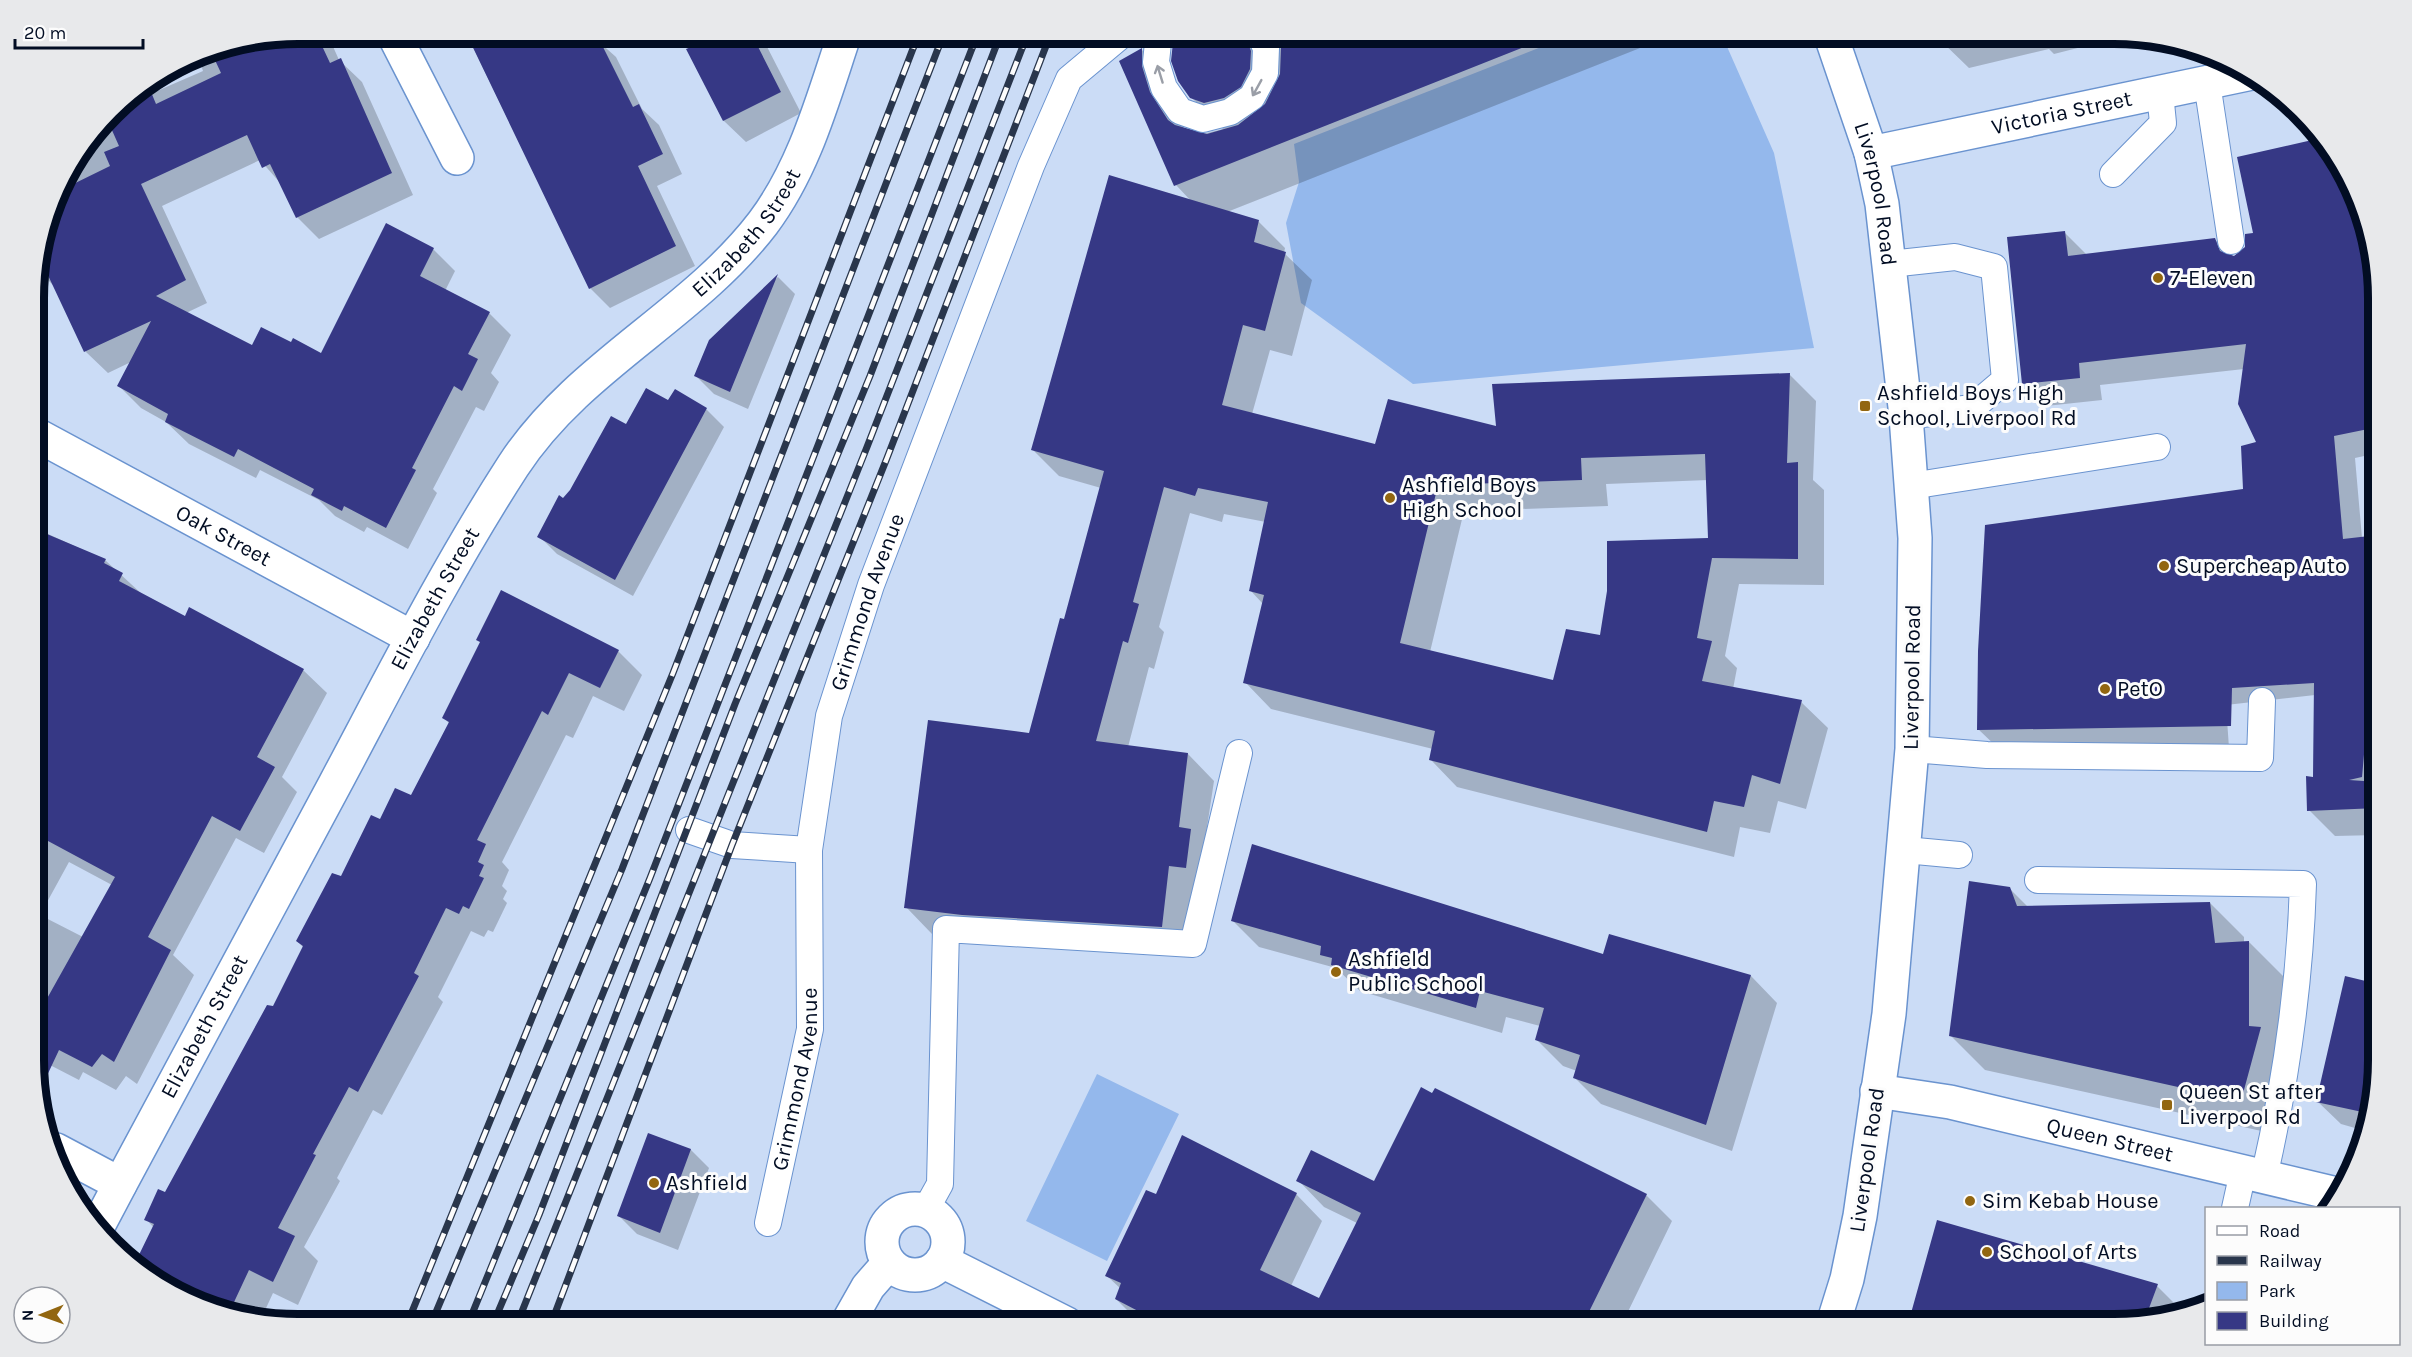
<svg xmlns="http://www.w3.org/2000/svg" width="2412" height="1357" viewBox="0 0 2412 1357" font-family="Karla,sans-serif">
<rect width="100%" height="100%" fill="#cbdcf6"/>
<path fill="#94b8ec" d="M1577,33H1721L1774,153L1814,348L1413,384L1301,303L1286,223L1299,182L1294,144Z
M1097,1074L1179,1114L1107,1261L1026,1221Z"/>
<path fill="#0003" fill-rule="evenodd" d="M298,33H327L339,60L362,82L413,195L319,239L297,217L282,185L260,160L162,206L207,303L186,313L253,347L292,344L322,355L433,249L455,271L445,291L489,313L511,335L491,373L499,382L484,411L476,407L433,489L437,493L408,549L367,527L364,532L335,516L319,500L260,470L256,478L189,444L166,422L141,408L119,386L131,362L108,373L86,352L56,288L41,273L35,262L60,180L117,106L118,108L203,71L197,53Z
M466,33H589L616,57L642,109L659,125L682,174L657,186L695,266L610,308L590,288Z
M685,33H760L801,113L746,142L724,121L688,50L693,47Z
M797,33H813L812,37Z
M1175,33H1678L1227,212L1258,221L1285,248L1284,253L1312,280L1292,356L1270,350L1252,414L1376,446L1497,428L1789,374L1816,401L1813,480L1824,490V585L1739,584L1725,656L1737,668L1733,689L1801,702L1828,728L1806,809L1778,801L1770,833L1740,827L1734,857L1457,787L1431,760L1433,749L1271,709L1245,682L1263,604L1250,590L1266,522L1224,514L1222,522L1190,513L1159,627L1164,632L1154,669L1149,667L1128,747L1188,754L1214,781L1188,953L989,941L932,934L906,907L1030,734L1065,621L1101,488L1059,476L1033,450L1192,202L1176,185L1121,62L1142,50L1176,84L1175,101L1184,129L1199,135L1223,129L1191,97ZM1708,480L1710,540L1554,682L1430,652L1464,511L1608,506L1606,484Z
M1938,33H2115L2129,35L2054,54L2049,49L1969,68L1939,39Z
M2335,151L2365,213L2378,280V453L2355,458L2362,538L2378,537V688L2226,705L2229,748L2001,751L1978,729L2244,490L2258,444L2244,369L2100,385L2102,400L2046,406L2024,383L2065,233L2087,255L2215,240L2234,257L2246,248L2255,235Z
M778,277L795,294L748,409L714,394L696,376L710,341Z
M669,402L706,409L724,427L633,596L557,554L539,536L564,500L626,426Z
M35,528L105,560L144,596L185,618L303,670L327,693L282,777L297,792L264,853L236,838L173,955L194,975L137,1084L126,1076L116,1090L83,1072L79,1080L48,1064L35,1052ZM69,862L112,885L83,937L40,915Z
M618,651L642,675L624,711L593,696L573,738L566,735L502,862L509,870L502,886L507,891L503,899L507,903L493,932L488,930L484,937L471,931L438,997L443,1002L382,1115L373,1110L337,1178L340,1181L304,1247L318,1261L298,1305L273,1293L261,1319L229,1315L166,1289L137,1262L154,1228L146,1219L166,1194L273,1008L304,948L297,941L381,821L412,797L450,724L444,718Z
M2366,725L2378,737V835L2335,836L2309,810L2314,778Z
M2009,888L2028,907L2210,903L2244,937V943L2249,942L2283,976V1051L2275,1134L1985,1070L1951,1036Z
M1233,921L1604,956L1610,935L1751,976L1777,1003L1732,1151L1601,1104L1575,1078L1577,1071L1563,1066L1537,1040L1540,1026L1506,1017L1502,1033L1360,991L1336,968L1259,947Z
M2346,978L2378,986V1076L2362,1130L2341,1124L2317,1101Z
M649,1134L691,1150L709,1168L678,1250L637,1234L619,1216Z
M1298,1180L1646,1195L1672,1221L1622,1324H1141L1116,1299L1121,1289L1107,1276L1157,1196L1296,1194L1322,1221L1291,1286L1320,1300L1357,1223L1324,1207Z
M2157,1286L2180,1309L2131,1323L1908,1324L1912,1313Z
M920,1310L949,1324H914Z"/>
<path fill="#363885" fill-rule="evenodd" d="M297,33H316L330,63L341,58L392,173L296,218L270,164L262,168L247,135L141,184L186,280L156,296L252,345L261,327L291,342L293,338L321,353L386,223L434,248L420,276L490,312L468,354L478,359L462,391L454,386L412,468L416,470L386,528L344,506L342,511L311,495L314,489L238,449L234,457L165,422L168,414L117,386L151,321L84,352L38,254L57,192L110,166L104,152L119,146L107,119L116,107L151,92L156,104L221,73L214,58L230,51L228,47Z
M466,33H596L633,107L639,104L663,154L638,166L676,246L589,289Z
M684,33H751L781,92L723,121L686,49L691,47Z
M1174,33H1244L1251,51L1250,69L1241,87L1224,98L1204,103L1190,98L1178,81L1171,61Z
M1276,33H1554V35L1174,186L1119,61L1142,48V66L1150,92L1168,120L1175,125L1207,134L1238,125L1265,104L1280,74L1281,48Z
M2321,138L2335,151L2365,213L2378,280V427L2334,436L2343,539L2378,535V598L2362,777L2349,780L2378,782V808L2307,811L2306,776L2313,777L2314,683L2232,688L2231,726L1977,730L1978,651L1985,525L2243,489L2241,446L2256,442L2238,404L2246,344L2079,363L2080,378L2022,384L2007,237L2065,231L2068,256L2215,238L2220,251L2234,256L2245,247V234L2253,233L2237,157Z
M1109,175L1259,220L1254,242L1286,252L1265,331L1243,325L1222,405L1375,444L1388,399L1496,426L1492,384L1790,373L1787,463L1798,462V559L1712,558L1697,638L1712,641L1702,681L1802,700L1780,784L1752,775L1744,807L1714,801L1707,832L1429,760L1435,731L1243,683L1264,595L1249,591L1268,502L1198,488L1195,496L1164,487L1133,602L1139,604L1128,643L1123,641L1096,741L1188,753L1179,827L1191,829L1186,868L1169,866L1162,927L962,915L904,908L928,720L1029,733L1060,618L1064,619L1104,471L1031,450ZM1705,454L1708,538L1607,541V591L1600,635L1566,629L1553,680L1400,643L1438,485L1582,480L1581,458Z
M778,274L730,392L694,376L709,340Z
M646,388L668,400L675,389L707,408L615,580L537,537L559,495L563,498L570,490L611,416L626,424Z
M35,529L106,559L104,563L123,573L119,581L185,616L189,607L304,669L257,757L275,767L240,831L212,816L148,937L171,950L114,1062L102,1054L92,1067L59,1050L37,1097L35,1020L115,877L35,834Z
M501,590L619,650L600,688L569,673L548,715L542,711L477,840L486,844L478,862L484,865L479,876L484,878L469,909L463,906L459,914L446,908L414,973L419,976L358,1092L349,1087L313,1154L316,1155L278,1228L295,1236L273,1282L249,1270L228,1315L166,1289L136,1261L154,1224L144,1220L158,1189L165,1192L267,1005L273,1006L303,946L296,941L332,873L341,876L371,815L380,819L395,788L411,795L449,722L442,718L480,642L476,640Z
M1252,844L1603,954L1609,934L1751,975L1706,1125L1573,1078L1580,1055L1535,1040L1544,1008L1480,991L1476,1008L1331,965L1332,958L1320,955L1321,946L1231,921Z
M1969,881L2010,887L2017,906L2210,902L2215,943L2249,941V1026L2261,1027L2241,1101L1949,1036Z
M2345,976L2378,984V1076L2367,1113L2316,1102Z
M1421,1087L1432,1093L1435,1088L1647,1194L1583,1324H1163L1115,1299L1121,1283L1105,1276L1146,1190L1156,1194L1182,1135L1297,1193L1260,1270L1319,1298L1361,1213L1296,1181L1311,1150L1374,1181Z
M648,1133L691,1149L660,1233L617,1216Z
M1937,1220L2158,1284L2145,1319L2131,1323L1908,1324Z"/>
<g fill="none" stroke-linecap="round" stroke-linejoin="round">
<defs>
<g id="lane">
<path d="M1159,33L1156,62L1164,88L1180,111L1203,119L1230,112L1252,97L1265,73L1266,48L1259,33"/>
<path d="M2207,83L2231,241"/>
<path d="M2113,174L2163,123L2160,93"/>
<path d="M1890,264L1955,257L1994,267L2005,380L1972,408L1906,416"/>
<path d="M1911,486L2157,447"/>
<path d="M1912,749L1987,755L2260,758L2262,701"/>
<path d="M689,830L732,845L809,850"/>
<path d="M1905,850L1959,855"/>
<path d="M2038,880L2303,884C2300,982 2286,1081 2264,1177"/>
<path d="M2235,1208L2243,1172"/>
<path d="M925,1211L940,1184L946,929L1193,944L1239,753"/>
<path id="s1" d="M768,1223L810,1029L809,850L829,716L871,585L1031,166L1069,79L1124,33"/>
</g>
<g id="street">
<path d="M393,33L457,158"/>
<path id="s2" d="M35,434L413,638"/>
<path id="s3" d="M1877,1091L1950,1102L2341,1195"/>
<path d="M56,1150L120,1184"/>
<circle cx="915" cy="1242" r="33"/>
<path d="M942,1261L1067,1324"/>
<path d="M847,1324L868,1287L889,1263"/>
</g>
<g id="secondary">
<path id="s4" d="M1871,153L2252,73"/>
<path id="s5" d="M98,1226C176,1078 256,931 335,784C392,677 447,568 513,466C578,366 692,316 763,223C805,167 823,98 845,33"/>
</g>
<g id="highway">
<path id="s6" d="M1830,33L1871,153L1882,204L1906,416L1915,538L1912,749L1889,1014L1860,1216L1847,1279L1833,1324"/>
</g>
</defs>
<use href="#lane" stroke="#6a93cf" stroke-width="28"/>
<use href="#street" stroke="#6a93cf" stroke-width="36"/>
<use href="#secondary" stroke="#6a93cf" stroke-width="36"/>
<use href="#highway" stroke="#6a93cf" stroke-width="36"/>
<use href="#lane" stroke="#fff" stroke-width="26"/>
<use href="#street" stroke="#fff" stroke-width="33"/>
<use href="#secondary" stroke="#fff" stroke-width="33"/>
<use href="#highway" stroke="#fff" stroke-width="33"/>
<defs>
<path id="rail" d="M407,1324L673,673L919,33
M431,1324L622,869L944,33
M468,1324L650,878L978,33
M493,1324L539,1215L735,704L870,376L1001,33
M517,1324L867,447L1028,33
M551,1324L732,845L887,458L1051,33"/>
</defs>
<use href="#rail" stroke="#29364c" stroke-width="7"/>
<use href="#rail" stroke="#fcfcfc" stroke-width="4.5" stroke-dasharray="14" stroke-linecap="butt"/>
</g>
<defs><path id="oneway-shaft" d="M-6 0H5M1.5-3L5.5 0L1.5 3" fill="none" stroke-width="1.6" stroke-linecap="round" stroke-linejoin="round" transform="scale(1.5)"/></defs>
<g stroke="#9a9ea7">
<use href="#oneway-shaft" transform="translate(1160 74) rotate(-107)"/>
<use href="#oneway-shaft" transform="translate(1257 88) rotate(119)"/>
</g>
<g fill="#926610" stroke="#fcfcfc" stroke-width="2">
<circle cx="2158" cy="278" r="6"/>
<rect x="1859" y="400" width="12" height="12" rx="3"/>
<circle cx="1390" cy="498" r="6"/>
<circle cx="2164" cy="566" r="6"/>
<circle cx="2105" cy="689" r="6"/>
<circle cx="1336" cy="972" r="6"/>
<rect x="2161" y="1099" width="12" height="12" rx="3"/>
<circle cx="654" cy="1183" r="6"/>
<circle cx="1970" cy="1201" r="6"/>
<circle cx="1987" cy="1252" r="6"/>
</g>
<g text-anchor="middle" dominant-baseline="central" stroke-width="6" stroke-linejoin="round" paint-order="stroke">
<g font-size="22" fill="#020d23" stroke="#fcfcfc">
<text stroke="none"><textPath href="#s4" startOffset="195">Victoria Street</textPath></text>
<text stroke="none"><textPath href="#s6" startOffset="168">Liverpool Road</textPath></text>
<text stroke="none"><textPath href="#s5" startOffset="1198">Elizabeth Street</textPath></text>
<text stroke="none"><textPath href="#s2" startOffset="214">Oak Street</textPath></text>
<text stroke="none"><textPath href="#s5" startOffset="712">Elizabeth Street</textPath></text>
<text stroke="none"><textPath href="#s1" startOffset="633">Grimmond Avenue</textPath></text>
<text transform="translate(1912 677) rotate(-89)">Liverpool Road</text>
<text stroke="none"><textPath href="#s5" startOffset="226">Elizabeth Street</textPath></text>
<text stroke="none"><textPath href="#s1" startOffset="147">Grimmond Avenue</textPath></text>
<text stroke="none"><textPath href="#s3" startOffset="238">Queen Street</textPath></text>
<text transform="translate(1867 1160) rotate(-82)">Liverpool Road</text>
</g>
<g font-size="22" fill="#020d23" stroke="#fcfcfc" text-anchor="start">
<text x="2170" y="278">7-Eleven</text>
<text x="1877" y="393">Ashfield Boys High<tspan x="1877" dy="25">School, Liverpool Rd</tspan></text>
<text x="1402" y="485">Ashfield Boys<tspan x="1402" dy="25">High School</tspan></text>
<text x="2176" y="566">Supercheap Auto</text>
<text x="2117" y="689">PetO</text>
<text x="1348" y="959">Ashfield<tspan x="1348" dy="25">Public School</tspan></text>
<text x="2179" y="1092">Queen St after<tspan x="2179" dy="25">Liverpool Rd</tspan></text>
<text x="666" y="1183">Ashfield</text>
<text x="1982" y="1201">Sim Kebab House</text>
<text x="1999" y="1252">School of Arts</text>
</g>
</g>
<path d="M0 0H2412V1357H0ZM298 44H2114A254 254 0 0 1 2368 298V1060A254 254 0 0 1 2114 1314H298A254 254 0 0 1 44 1060V298A254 254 0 0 1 298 44Z" fill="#e8e9eb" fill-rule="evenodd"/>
<path fill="none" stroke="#020d23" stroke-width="8" d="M298 44H2114A254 254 0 0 1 2368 298V1060A254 254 0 0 1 2114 1314H298A254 254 0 0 1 44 1060V298A254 254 0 0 1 298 44Z"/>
<rect x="2205" y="1207" width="195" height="138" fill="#fcfcfc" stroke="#989ca5" stroke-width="1.5"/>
<rect x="2217" y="1226" width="30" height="9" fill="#ffffff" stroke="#989ca5" stroke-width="1.5"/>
<text x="2259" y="1237" font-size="18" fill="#020d23">Road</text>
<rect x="2217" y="1256" width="30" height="9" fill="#29364c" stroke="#989ca5" stroke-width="1.5"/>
<text x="2259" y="1267" font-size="18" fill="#020d23">Railway</text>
<rect x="2217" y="1282" width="30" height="18" fill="#94b8ec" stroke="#989ca5" stroke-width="1.5"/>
<text x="2259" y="1297" font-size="18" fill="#020d23">Park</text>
<rect x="2217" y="1312" width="30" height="18" fill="#363885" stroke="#989ca5" stroke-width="1.5"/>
<text x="2259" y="1327" font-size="18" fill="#020d23">Building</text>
<g transform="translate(42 1315) rotate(269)"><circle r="28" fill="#fcfcfc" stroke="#989ca5" stroke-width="1.5"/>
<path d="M0-4.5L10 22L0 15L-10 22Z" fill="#926610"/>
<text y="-9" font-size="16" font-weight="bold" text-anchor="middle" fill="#020d23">N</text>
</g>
<path d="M15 39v9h128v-9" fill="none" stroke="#020d23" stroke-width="3"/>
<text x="24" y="39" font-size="18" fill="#020d23" stroke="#fcfcfc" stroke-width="4.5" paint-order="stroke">20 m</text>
</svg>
